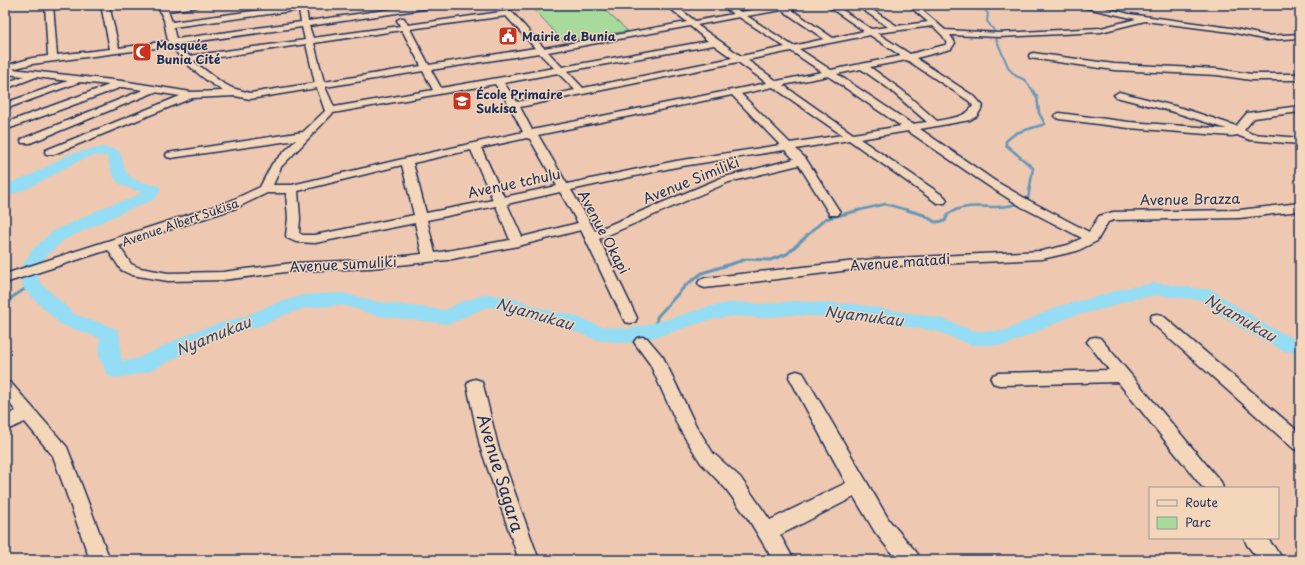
<svg xmlns="http://www.w3.org/2000/svg" width="1305" height="565" viewBox="0 0 1305 565" font-family="'Playpen Sans',sans-serif">
<rect width="100%" height="100%" fill="#eec8b0"/>
<filter id="ink" filterUnits="userSpaceOnUse"><feTurbulence type="fractalNoise" baseFrequency=".025" numOctaves="2"/><feDisplacementMap in="SourceGraphic" scale="8" xChannelSelector="R" yChannelSelector="G"/><feConvolveMatrix kernelMatrix="1 2 1 2 8 2 1 2 1" color-interpolation-filters="sRGB"/></filter>
<g filter="url(#ink)">
<path fill="#a7da9b" stroke="#61847c" d="M563,5H599L628,31L563,41L534,9Z"/>
<g fill="none" stroke-linecap="round" stroke-linejoin="round">
<path stroke="#6497b9" stroke-width="2" d="M982,5L988,14L987,21L998,36L996,39L1009,69L1016,76L1025,80L1034,92"/>
<path stroke="#6497b9" stroke-width="2.5" d="M856,211L885,204L911,211
M953,211C978,200 1000,215 1028,199L1033,168L1006,145V141L1016,133L1045,124L1039,113L1037,97L1033,91"/>
<path stroke="#6497b9" stroke-width="3" d="M907,210L924,215L935,222L945,221L948,214L955,210
M5,311L11,298L31,285
M656,330L657,317L685,286L702,273L747,259L770,260L787,254L825,219L860,210"/>
<path fill="#94ddf5" fill-rule="evenodd" d="M103,147L118,150C122,156 123,161 124,167C128,182 147,183 159,186L161,189L155,199L121,213L64,240L45,257L36,273L40,282L74,314L117,329C123,339 118,351 123,361L136,359L198,330L245,316L273,304L304,295L342,293L379,302L446,310L458,303L486,294L510,297L543,309L572,315L600,326L628,329L655,323L711,306L735,302L761,304L792,301L854,304L940,318L974,331H1004L1059,306L1096,297L1125,288L1156,283L1213,290L1230,302L1268,326L1292,338H1300V352H1289L1282,350L1254,336L1216,312L1201,300L1156,295L1128,300L1107,308L1072,316L1006,345H972L936,331L854,318L792,315L761,318L735,316L713,319L656,337L628,343L597,340L561,326L533,320L507,310L487,307L449,324L379,316L342,305L305,308L287,314L259,326L212,340L148,372L116,378L108,376L99,357L100,338L60,324L24,289L18,273L32,250L52,232L109,205L130,199L143,192C116,185 114,183 107,156C85,152 61,172 42,181C31,187 17,193 5,196V185L31,175L70,154Z"/>
<defs>
<path id="minor" d="M45,5H53L57,55L110,49L101,5H109L119,48L168,41L164,20L157,5H165V6L201,5L197,7L168,11L172,22L298,5H322L318,7L306,9L308,21L421,5H441L437,7L309,26L313,38L400,26L397,20L401,18H404L408,25L508,11H511L544,48L687,22L666,5H675L695,21L733,14L721,5H730L741,12L776,5H798L789,8L833,38L864,31L826,5H835L871,29L888,27L856,5H865L897,26L928,22L908,5H916L945,30L999,33L1101,28L1136,19L1082,7L1081,5H1094L1129,14L1231,28L1267,36L1300,34V38L1267,40L1231,32L1145,21L1101,32L999,37L950,35L955,43L951,49L916,58L975,97L983,106L977,116L970,120L920,129L995,181L1030,201L1089,232L1099,216L1113,212L1239,210L1300,203V211L1239,218L1114,220L1108,222L1097,241L1077,251L1042,259L874,267L705,288L700,286L698,283L700,280L705,278L874,259L1042,251L1068,245L1082,238L1022,207L987,185L908,131L860,139L945,197L947,200L945,203H937L849,140L796,149L806,159L840,212L838,215H830L799,165L729,182L599,239L637,318L635,322L630,323L625,322L623,318L581,230L518,246L447,260L370,268L293,271L223,280L168,281L132,275L121,270L108,250L5,283V274L228,202L260,187L272,164L296,140L171,158L167,157L166,155L167,153L303,132L325,111L317,88L250,99L235,96L192,98L54,154H46L45,152L46,150L180,96L155,92L30,143H22L21,141L22,139L143,90L122,87L5,130V123L109,85L80,82L5,109V103L68,81L36,77L5,89V83L24,76L5,74V66L32,58L48,56ZM299,10L301,22L176,39L173,27ZM782,10L824,39L793,46L747,16ZM506,16L535,48L429,65L410,29ZM739,17L785,47L741,56L697,25ZM690,26L708,41L562,67L548,52ZM933,26L943,36L947,43L945,45L910,54L877,33ZM302,27L305,40L189,56L178,44ZM402,30L421,66L324,82L314,43ZM870,35L901,56L831,70L799,49ZM306,44L315,83L250,93L232,88L221,82L193,61ZM714,45L732,58L583,88L567,71ZM171,46C185,64 203,79 223,91L191,92L122,81L12,69L32,64ZM791,51L822,72L777,81L747,60ZM539,53L554,68L441,88L431,70ZM907,60L969,101L973,106C965,118 950,118 937,121L903,91L870,67ZM738,62L767,83L532,130L520,107ZM861,69L888,88L927,122L912,124L837,74ZM423,71L433,90L334,107L325,87ZM558,73L575,90L517,102L504,83ZM828,76L901,126L853,134L783,85ZM495,84L509,105L523,132L407,158L292,185H273L281,167L333,113ZM773,87L842,135L790,143L741,94ZM732,95L780,145L676,161L567,184L538,135ZM527,138L530,139L557,186L504,197L481,148ZM471,150L493,200L426,213L413,163ZM785,150L794,159L721,178L595,231L571,190L676,167ZM402,165L414,215L315,235H303L299,233L300,218L298,191ZM560,192L578,223L522,237L507,204ZM267,193H286L288,218L286,235L287,238L296,242L315,243L415,223L422,254L370,260L293,263L223,272L168,273L140,268L131,264L119,246L236,208ZM496,206L510,240L435,253L427,220Z
M542,5H554L550,7L542,8Z
M1033,53L1114,64L1217,69L1251,74H1300V80H1251L1217,75L1114,70L1030,58L1029,56L1030,54Z
M1119,92L1182,108L1236,126L1247,113L1300,106V112L1254,118L1244,130L1252,134L1300,138V144L1250,140L1237,135L1232,136L1129,128L1059,119L1054,116L1059,113L1129,122L1227,129L1174,112L1116,97L1114,95Z
M1157,314L1162,315L1300,433V451L1294,449L1152,323L1150,319L1152,315Z
M642,337L647,338L663,357L695,424L713,453L740,477L770,520L846,483L789,377L791,373L797,371L803,373L889,520L917,553L920,560H897L875,532L854,497L780,535L794,560H773L749,520L726,489L701,463L679,428L650,364L634,342L637,338Z
M1095,337L1100,338L1221,482L1223,488H1203L1118,382L999,385L993,383L991,379L993,375L999,373L1109,370L1087,342L1090,338Z
M475,379L481,381L483,385L498,446L539,560H519L480,446L467,385L469,381Z
M5,381L11,383L67,447L110,560H90L53,456L25,422L5,431V416L16,411L5,398Z
M1244,538H1267L1279,553L1282,560H1259L1247,545Z"/>
</defs>
<use href="#minor" stroke="#1b2f5e" stroke-width="3"/>
<use href="#minor" fill="#f4d6ba" fill-rule="evenodd"/>
</g>
</g>
<defs>
<symbol id="civic-square" viewBox="-11 -11 22 22"><rect x="-9" y="-9" width="18" height="18" rx="4" fill="#c8321e" stroke="#f4d6ba"/><path d="M-.6-6.5H3V-4.5H.6V-3L4-1V1h2V6H-6V1h2V-1L-.6-3ZM-1.2 2.5V6h2.4V2.5Z" fill="#fff"/></symbol>
<symbol id="mosque-square" viewBox="-11 -11 22 22"><rect x="-9" y="-9" width="18" height="18" rx="4" fill="#c8321e" stroke="#f4d6ba"/><path d="M3.5-4.9A6 6 0 1 0 3.5 4.9A5 5 0 1 1 3.5-4.9Z" fill="#fff"/></symbol>
<symbol id="school-square" viewBox="-11 -11 22 22"><rect x="-9" y="-9" width="18" height="18" rx="4" fill="#c8321e" stroke="#f4d6ba"/><path d="M0-5L7-2L0 1L-7-2ZM-4 1L0 2.5L4 1V4Q0 6-4 4Z" fill="#fff"/></symbol>
</defs>
<g fill-rule="evenodd">
<use href="#civic-square" x="497" y="25" width="22" height="22"/>
<use href="#mosque-square" x="131" y="41" width="22" height="22"/>
<use href="#school-square" x="451" y="90" width="22" height="22"/>
</g>
<g text-anchor="middle" dominant-baseline="central" stroke-width="3" stroke-linejoin="round" paint-order="stroke">
<g font-size="12" font-weight="bold" fill="#1b2f5e" stroke="#f4d6ba" text-anchor="start">
<text x="522" y="36">Mairie de Bunia</text>
<text x="156" y="45">Mosquée<tspan x="156" dy="14">Bunia Cité</tspan></text>
<text x="476" y="94">École Primaire<tspan x="476" dy="14">Sukisa</tspan></text>
</g>
<g font-size="12" fill="#1b2f5e" stroke="#f4d6ba">
<text transform="translate(180 222) rotate(-19)">Avenue Albert Sukisa</text>
</g>
<g font-size="14" fill="#1b2f5e" stroke="#f4d6ba">
<text transform="translate(691 180) rotate(-22)">Avenue Similiki</text>
<text transform="translate(514 183) rotate(-12)">Avenue tchulu</text>
<text transform="translate(1190 199) rotate(-1)">Avenue Brazza</text>
<text transform="translate(604 232) rotate(62)">Avenue Okapi</text>
<text transform="translate(900 262) rotate(-4)">Avenue matadi</text>
<text transform="translate(343 264) rotate(-3)">Avenue sumuliki</text>
</g>
<g font-size="15" font-style="italic" fill="#2d4975" stroke="#f4d6ba">
<text transform="translate(535 313) rotate(16)">Nyamukau</text>
<text transform="translate(864 315) rotate(7)">Nyamukau</text>
<text transform="translate(1241 317) rotate(30)">Nyamukau</text>
<text transform="translate(213 335) rotate(-22)">Nyamukau</text>
</g>
<g font-size="17" fill="#1b2f5e" stroke="#f4d6ba">
<text transform="translate(501 473) rotate(73)">Avenue Sagara</text>
</g>
</g>
<rect width="1305" height="565" fill="none" stroke="#f4d6ba" stroke-width="20"/>
<rect x="10" y="10" width="1285" height="545" fill="none" stroke="#1b2f5e" stroke-width="1.5" filter="url(#ink)"/>
<rect x="1149" y="487" width="130" height="52" fill="#f4d6ba" stroke="#9d9395"/>
<rect x="1157" y="500" width="20" height="6" fill="#f4d6ba" stroke="#9d9395"/>
<text x="1185" y="507" font-size="12" fill="#1b2f5e">Route</text>
<rect x="1157" y="517" width="20" height="12" fill="#a7da9b" stroke="#9d9395"/>
<text x="1185" y="527" font-size="12" fill="#1b2f5e">Parc</text>
</svg>
